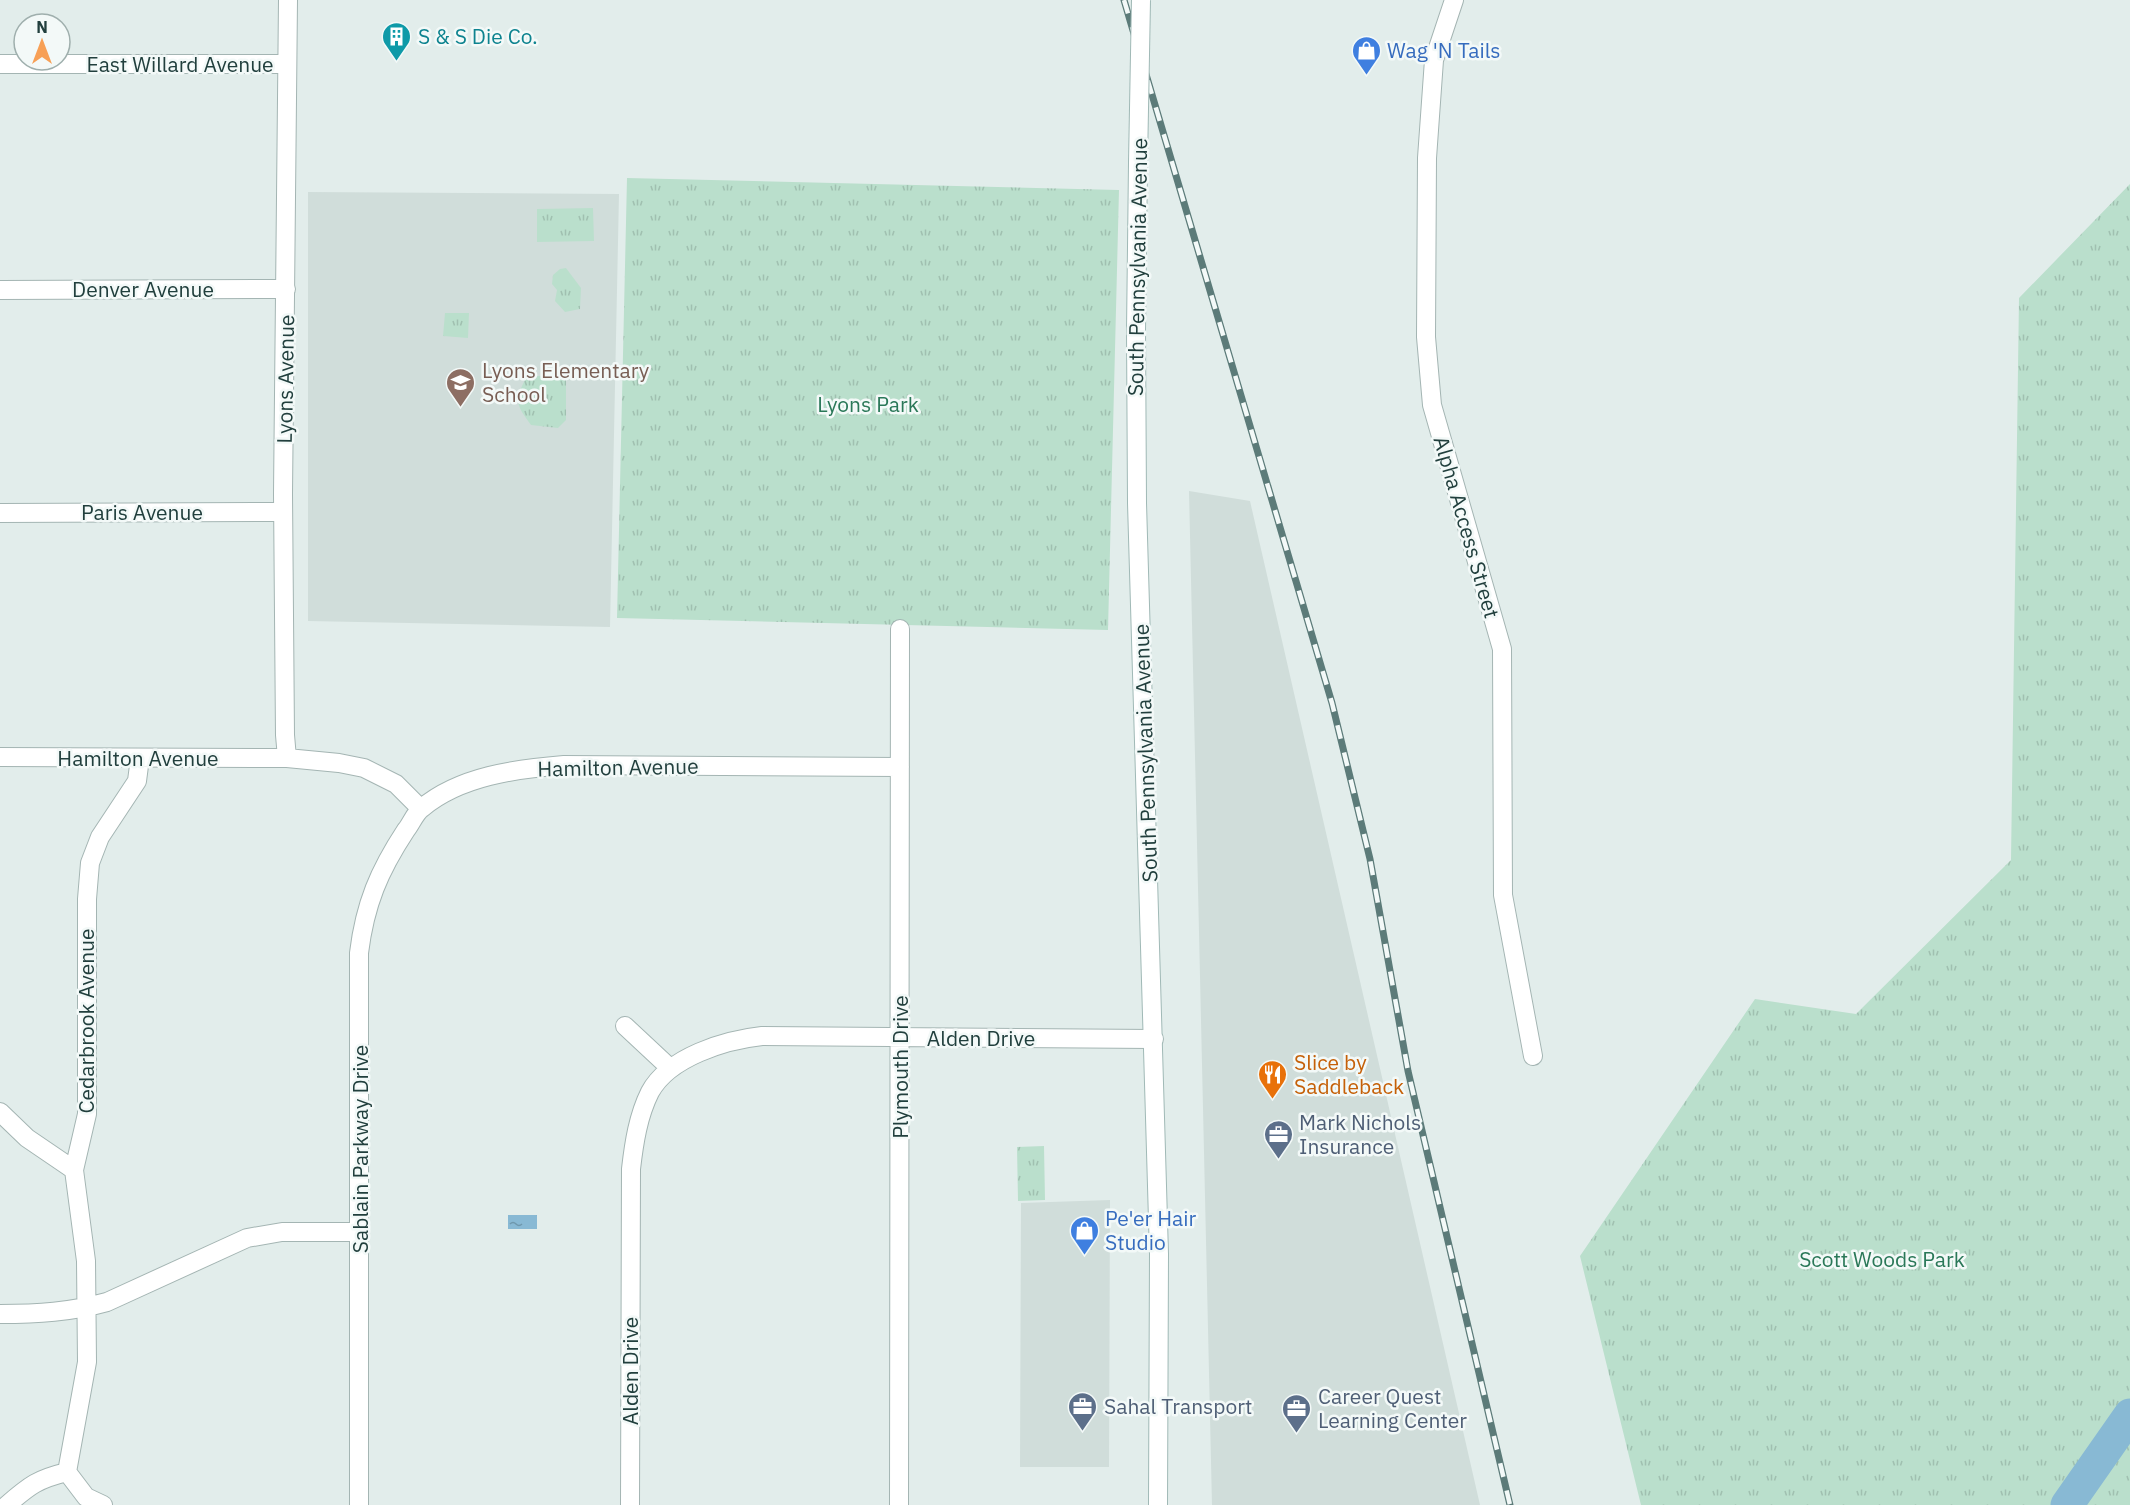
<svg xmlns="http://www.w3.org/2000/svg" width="2130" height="1505" viewBox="0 0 2130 1505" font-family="'IBM Plex Sans',sans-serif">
<defs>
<pattern id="park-tufts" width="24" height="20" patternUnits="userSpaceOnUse" patternTransform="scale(1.5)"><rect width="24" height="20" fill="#badfcc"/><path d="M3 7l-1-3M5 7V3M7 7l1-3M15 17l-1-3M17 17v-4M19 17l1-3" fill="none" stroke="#a0c0b0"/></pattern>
<pattern id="water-ripples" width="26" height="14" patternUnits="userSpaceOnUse" patternTransform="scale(1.5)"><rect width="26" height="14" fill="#88b9d4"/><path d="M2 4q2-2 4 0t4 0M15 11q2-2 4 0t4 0" fill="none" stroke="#6f98ad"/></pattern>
</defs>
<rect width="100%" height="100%" fill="#e2edeb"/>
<path fill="#d0ddda" d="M308,192L619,194L610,627L308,621Z
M1189,491L1250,501L1480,1505H1212Z
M1110,1200L1109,1467H1020L1021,1203Z"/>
<path fill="url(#park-tufts)" d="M627,178L1119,190L1108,630L617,618Z
M2130,184V1505H1641L1580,1256L1755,999L1856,1014L2011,860L2019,298Z
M593,208L594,241L537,242V209Z
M566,268L581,288L580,309L565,312L555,301L557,290L552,284L553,275L560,269Z
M445,313H469L468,338L443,336Z
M527,376H560L566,380V420L558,428L531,425C515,403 514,401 527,376Z
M1044,1146L1045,1200L1018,1201L1017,1147Z"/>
<path fill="url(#water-ripples)" d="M508,1215H537V1229H508Z"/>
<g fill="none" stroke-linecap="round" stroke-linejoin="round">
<path stroke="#88b9d4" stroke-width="33" d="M2067,1505L2130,1415"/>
<defs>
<path id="street" d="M1454,0L1434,60L1427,158L1426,337L1432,405L1502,649L1503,895L1533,1056
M0,64H287
M0,290L286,289
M0,513L283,512
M0,757L287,758L339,763L364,768L396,784L421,809
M287,758L285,735L283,494L288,0
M625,1026L670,1068
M0,1112L27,1138L74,1170
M0,1314C37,1314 71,1312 107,1302L247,1238L282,1232H360
M67,1472L87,1362L86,1261L74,1170L87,1114V899L90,863L100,837L137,781L140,758
M67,1472L86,1497L103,1505
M7,1505C30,1485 38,1479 67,1472
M359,1505V953C365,904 379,871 406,830C411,824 415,813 422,808C460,776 516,769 564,765L900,767
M630,1505L631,1169C634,1143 638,1116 650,1092C669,1057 725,1040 762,1036L1154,1039
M899,1505L900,629"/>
<path id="secondary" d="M1138,163L1136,331L1137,503L1159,1254L1158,1505"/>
</defs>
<use href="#street" stroke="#a4b5b3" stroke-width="20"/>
<use href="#secondary" stroke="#a0b9b6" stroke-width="20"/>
<use href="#street" stroke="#fff" stroke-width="18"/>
<use href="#secondary" stroke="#fff" stroke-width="18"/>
<defs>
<path id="rail" d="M1124,0L1332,703L1370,859L1408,1071L1510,1505"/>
</defs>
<use href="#rail" stroke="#5c7b79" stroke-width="7"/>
<use href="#rail" stroke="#f3f9f8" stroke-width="4.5" stroke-dasharray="14" stroke-linecap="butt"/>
<defs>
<path id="secondary-bridge" d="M1138,163L1141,0"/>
</defs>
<use href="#secondary-bridge" stroke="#a0b9b6" stroke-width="20" stroke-linecap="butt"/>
<use href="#secondary-bridge" stroke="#fff" stroke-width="18"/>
</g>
<defs>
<symbol id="building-pin" viewBox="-11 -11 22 30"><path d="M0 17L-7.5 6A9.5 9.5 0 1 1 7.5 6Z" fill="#0f9aa8" stroke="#f3f9f8"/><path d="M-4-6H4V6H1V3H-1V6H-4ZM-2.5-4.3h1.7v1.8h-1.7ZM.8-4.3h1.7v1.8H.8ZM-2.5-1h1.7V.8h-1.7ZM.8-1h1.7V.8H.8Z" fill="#fff"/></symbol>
<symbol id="shop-pin" viewBox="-11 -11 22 30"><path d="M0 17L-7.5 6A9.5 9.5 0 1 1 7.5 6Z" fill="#3f7fe0" stroke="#f3f9f8"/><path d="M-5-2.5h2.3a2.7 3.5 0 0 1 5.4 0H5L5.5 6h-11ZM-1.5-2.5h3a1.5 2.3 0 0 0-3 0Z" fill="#fff"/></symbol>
<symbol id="school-pin" viewBox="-11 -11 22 30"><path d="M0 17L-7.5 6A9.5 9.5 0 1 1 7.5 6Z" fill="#8d6e63" stroke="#f3f9f8"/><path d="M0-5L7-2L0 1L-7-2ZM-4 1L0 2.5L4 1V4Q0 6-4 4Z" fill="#fff"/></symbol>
<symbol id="restaurant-pin" viewBox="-11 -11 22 30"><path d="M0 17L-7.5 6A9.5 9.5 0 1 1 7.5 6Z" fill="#e8710a" stroke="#f3f9f8"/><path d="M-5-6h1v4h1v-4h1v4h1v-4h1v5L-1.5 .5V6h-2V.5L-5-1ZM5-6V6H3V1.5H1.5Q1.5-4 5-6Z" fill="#fff"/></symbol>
<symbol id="office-pin" viewBox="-11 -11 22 30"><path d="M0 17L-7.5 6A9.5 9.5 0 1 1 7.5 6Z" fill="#5c6f8a" stroke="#f3f9f8"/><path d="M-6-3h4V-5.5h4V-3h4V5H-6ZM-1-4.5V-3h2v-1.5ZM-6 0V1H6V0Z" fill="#fff"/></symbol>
</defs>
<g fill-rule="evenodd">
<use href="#building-pin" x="380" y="20" width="33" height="45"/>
<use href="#shop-pin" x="1350" y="34" width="33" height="45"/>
<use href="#school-pin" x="444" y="366" width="33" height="45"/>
<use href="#restaurant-pin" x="1256" y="1058" width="33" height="45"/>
<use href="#office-pin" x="1262" y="1118" width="33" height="45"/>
<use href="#shop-pin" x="1068" y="1214" width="33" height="45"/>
<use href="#office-pin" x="1066" y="1390" width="33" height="45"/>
<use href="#office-pin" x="1280" y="1392" width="33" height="45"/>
</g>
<g text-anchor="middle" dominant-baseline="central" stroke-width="5" stroke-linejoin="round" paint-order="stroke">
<g font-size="21" fill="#0d838f" stroke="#f3f9f8" text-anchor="start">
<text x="418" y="36">S &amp; S Die Co.</text>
</g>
<g font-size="21" fill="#366cbe" stroke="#f3f9f8" text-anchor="start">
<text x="1387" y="50">Wag 'N Tails</text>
<text x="1105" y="1218">Pe'er Hair<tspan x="1105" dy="24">Studio</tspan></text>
</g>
<g font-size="21" fill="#213f3d" stroke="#f3f9f8">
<text x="180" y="64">East Willard Avenue</text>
<text transform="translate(1137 267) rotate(-89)">South Pennsylvania Avenue</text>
<text x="143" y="289">Denver Avenue</text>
<text transform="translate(285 379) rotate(-89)">Lyons Avenue</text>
<text x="142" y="512">Paris Avenue</text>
<text transform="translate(1467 527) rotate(74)">Alpha Access Street</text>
<text transform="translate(1145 753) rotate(-92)">South Pennsylvania Avenue</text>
<text x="138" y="758">Hamilton Avenue</text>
<text transform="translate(618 767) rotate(-1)">Hamilton Avenue</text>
<text transform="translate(86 1021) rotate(-90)">Cedarbrook Avenue</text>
<text x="981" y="1038">Alden Drive</text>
<text transform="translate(900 1067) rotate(-90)">Plymouth Drive</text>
<text transform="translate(360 1149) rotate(-90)">Sablain Parkway Drive</text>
<text transform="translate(630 1371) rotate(-90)">Alden Drive</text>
</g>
<g font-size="21" fill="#785e54" stroke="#f3f9f8" text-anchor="start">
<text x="482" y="370">Lyons Elementary<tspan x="482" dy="24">School</tspan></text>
</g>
<g font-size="21" fill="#2a7858" stroke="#f3f9f8">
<text x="868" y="404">Lyons Park</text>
<text x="1882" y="1259">Scott Woods Park</text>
</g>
<g font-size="21" fill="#c56008" stroke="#f3f9f8" text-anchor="start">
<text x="1294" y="1062">Slice by<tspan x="1294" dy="24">Saddleback</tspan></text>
</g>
<g font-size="21" fill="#4e5e75" stroke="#f3f9f8" text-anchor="start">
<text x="1299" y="1122">Mark Nichols<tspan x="1299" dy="24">Insurance</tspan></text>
<text x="1318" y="1396">Career Quest<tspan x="1318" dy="24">Learning Center</tspan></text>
<text x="1104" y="1406">Sahal Transport</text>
</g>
</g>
<g transform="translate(42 42)"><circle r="28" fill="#f3f9f8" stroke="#9fafad" stroke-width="1.5"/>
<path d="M0-4.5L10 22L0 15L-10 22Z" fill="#f7a056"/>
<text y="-9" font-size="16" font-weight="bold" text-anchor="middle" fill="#213f3d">N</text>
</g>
</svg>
